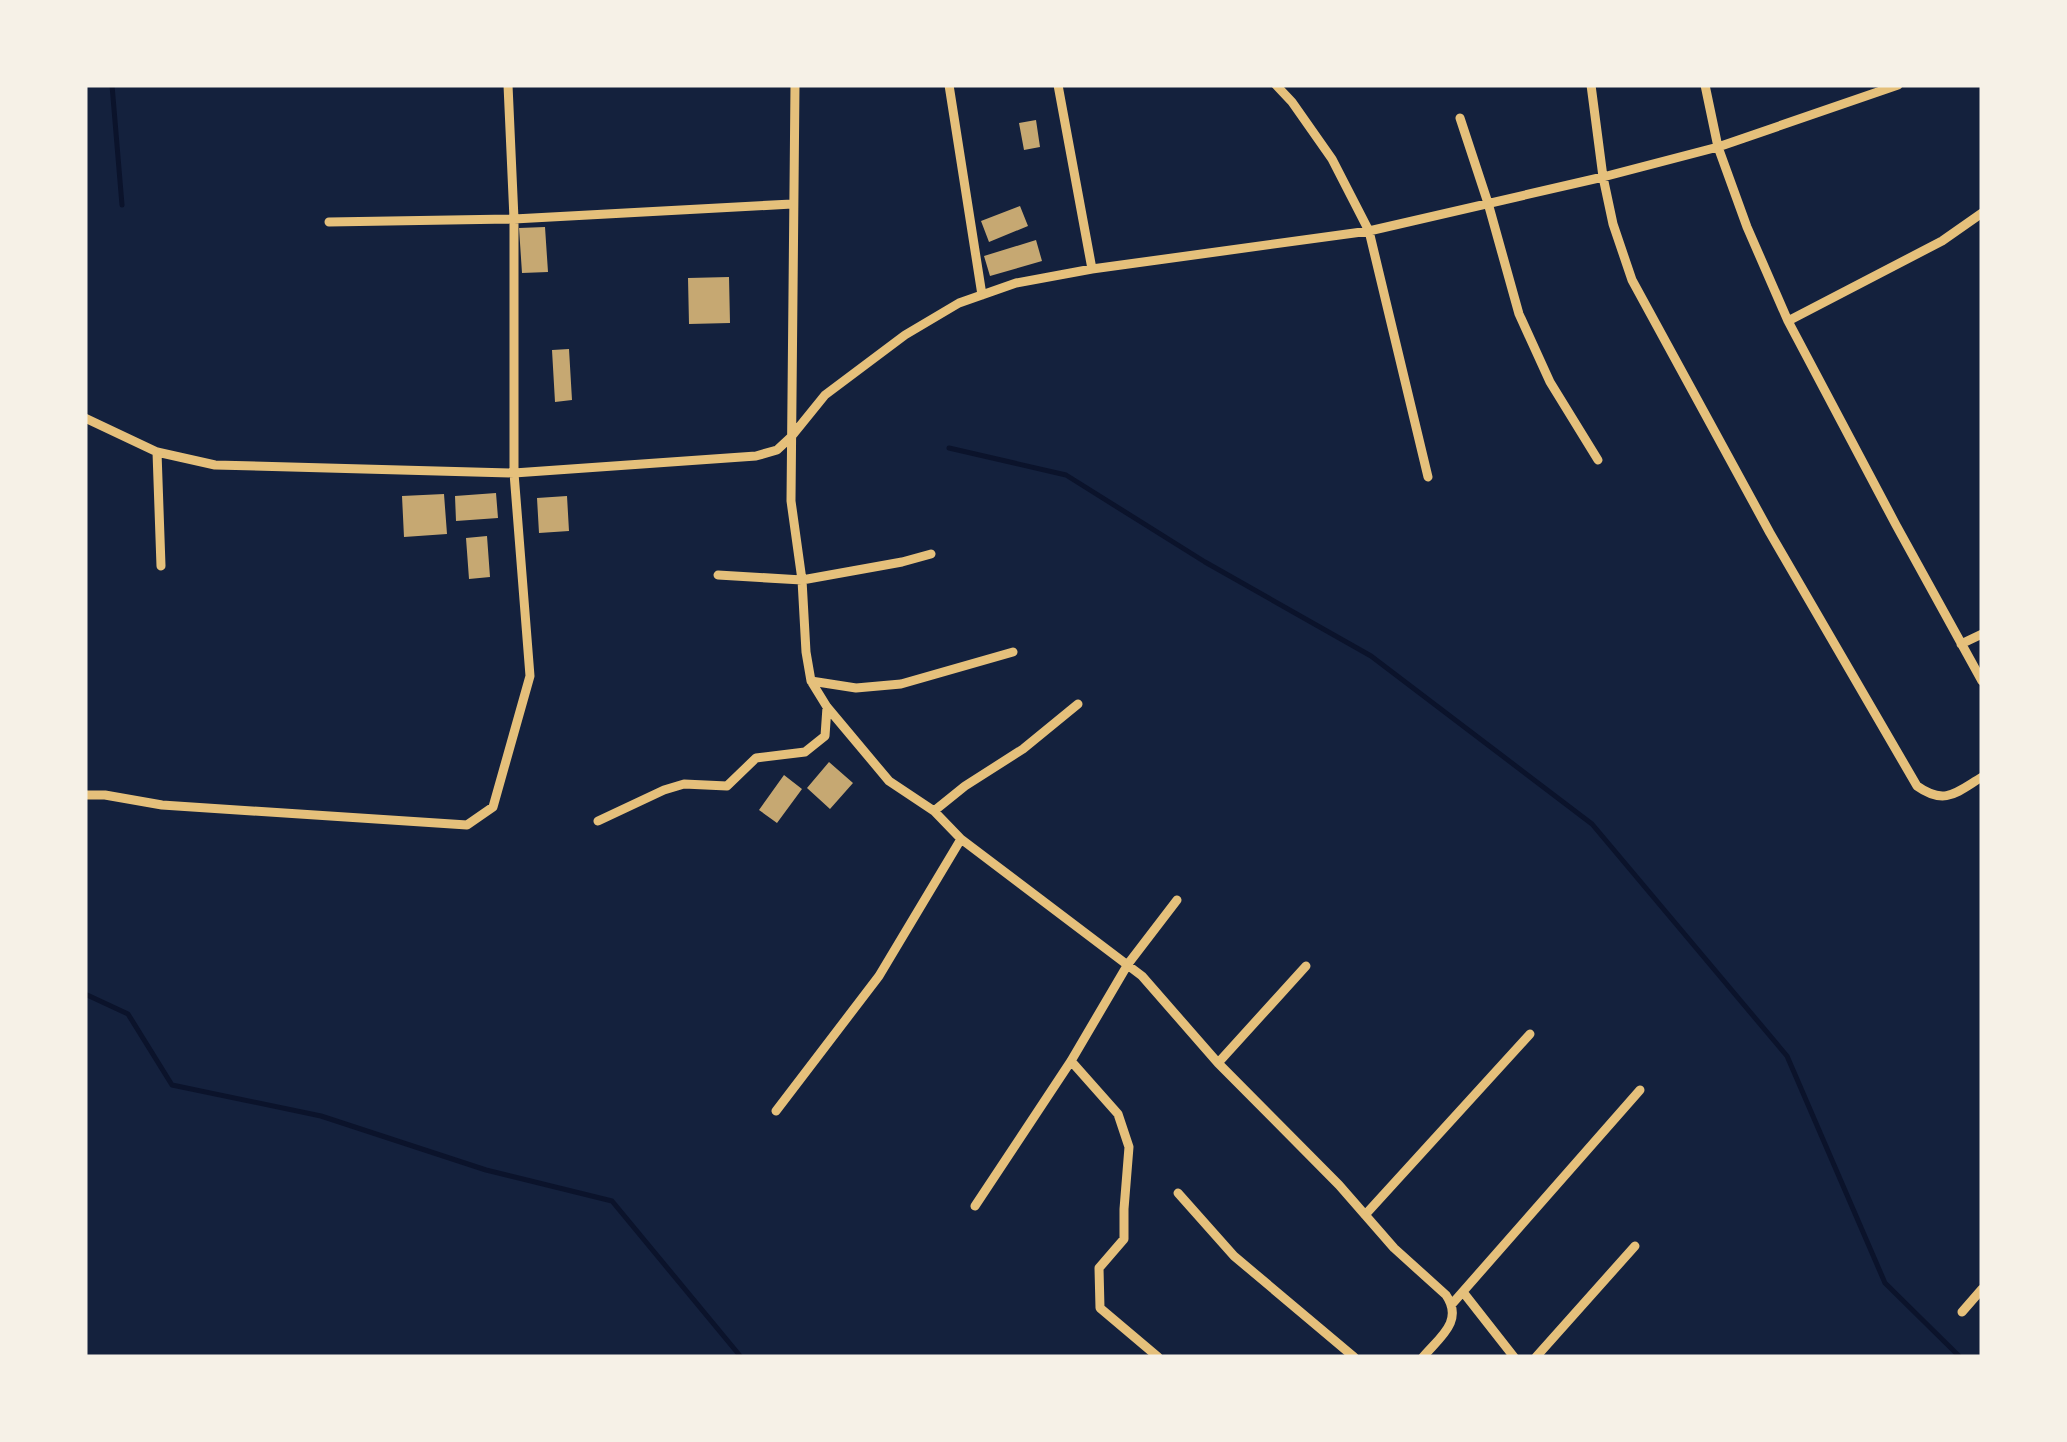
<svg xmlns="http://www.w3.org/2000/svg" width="2067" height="1442" viewBox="0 0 2067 1442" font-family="'IBM Plex Sans',sans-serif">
<rect width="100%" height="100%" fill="#14213d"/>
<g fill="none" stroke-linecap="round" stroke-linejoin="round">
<path stroke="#0b132b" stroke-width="5" d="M112,85L122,205
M949,448L1066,475L1205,562L1371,656L1592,824L1787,1056L1885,1283L1960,1357
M85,994L128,1014L172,1085L321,1116L486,1170L612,1201L741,1357"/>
</g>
<path fill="#c6a872" d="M1036,120L1040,147L1024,150L1019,123Z
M1020,206L1028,226L989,242L981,221Z
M545,227L548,272L522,273L519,228Z
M1036,240L1042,261L990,276L984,256Z
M729,277L730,323L689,324L688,278Z
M569,349L572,400L555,402L552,350Z
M496,493L498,518L456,521L455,496Z
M444,494L447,534L404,537L402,496Z
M567,496L569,531L539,533L537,498Z
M487,536L490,577L469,579L466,538Z
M829,762L853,783L830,809L807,788Z
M784,775L802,789L777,823L759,810Z"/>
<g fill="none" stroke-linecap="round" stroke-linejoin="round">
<path stroke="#e5c07b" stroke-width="9" d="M795,85L791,501L802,580L806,652L811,681L827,707L889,781L934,811L961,839L1142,976L1218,1063L1339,1185L1394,1248L1446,1295C1464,1321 1440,1337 1423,1357
M949,85L982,295
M1058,85L1092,269
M1276,85L1292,102L1332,159L1369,231L1428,477
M1591,85L1603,177L1613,224L1632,280L1770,533L1917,786C1945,806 1957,792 1982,777
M1705,85L1718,147L1747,227L1788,321L1896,525L1982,681
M1460,118L1488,203L1519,314L1550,382L1598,460
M329,222L514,219L792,204
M1788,321L1942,241L1982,213
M85,418L157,452L215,465L514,473L756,456L777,450L791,437L825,395L905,335L959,303L1016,283L1092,269L1369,231L1603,177L1718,147L1898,85
M157,452L161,566
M718,575L802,580L902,562L931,554
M1961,644L1982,634
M811,681L856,688L901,684L1013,652
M85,795H105L162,805L467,825L493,807L530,676L514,473V219L508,85
M934,811L965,786L1023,749L1078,704
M598,821L664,790L684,784L727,786L756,758L805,752L825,736L827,707
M1071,1061L1118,1114L1129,1147L1124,1209V1239L1099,1268L1100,1308L1158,1357
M1218,1063L1306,966
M776,1111L879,976L961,839
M1178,1193L1234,1256L1354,1357
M975,1206L1071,1061L1128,964L1177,900
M1365,1215L1530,1034
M1463,1292L1514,1357
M1452,1304L1640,1090
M1962,1312L1982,1289
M1536,1357L1635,1246"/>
</g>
<rect width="2067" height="1442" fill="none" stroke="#f6f1e7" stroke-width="175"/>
</svg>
